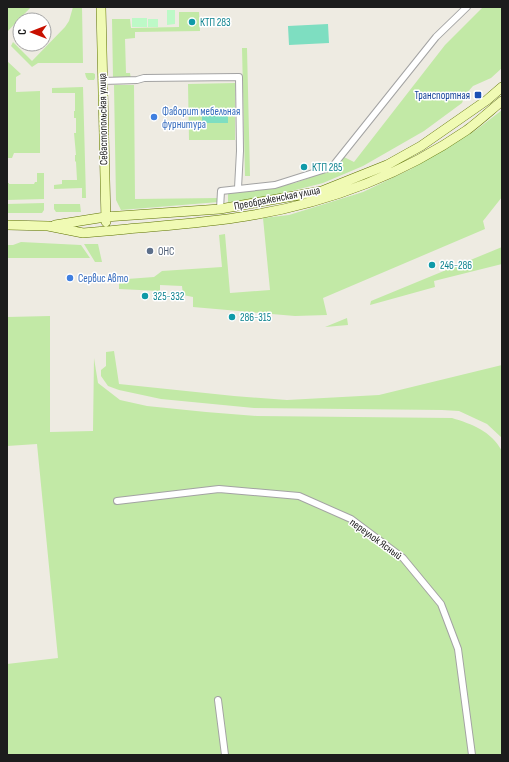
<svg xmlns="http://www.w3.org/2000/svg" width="509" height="762" viewBox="0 0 509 762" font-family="'Sofia Sans Condensed',sans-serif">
<rect width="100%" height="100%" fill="#eeebe2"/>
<path fill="#c2e9a6" d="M7,7H31L7,32Z
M73,7H82L83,63H38L32,67L11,46L13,42L32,61L65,27L69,21Z
M483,7H502V68L491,78L473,86L465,95L462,103L424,131L363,166L323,183L252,201L228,202V192L295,183L334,169L344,157L354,162L445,45Z
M179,12H199L200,31L135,32V38L125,39L126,73H130L131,79H113L112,19H130L131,28L179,27Z
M242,48H247L250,176H245Z
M7,61L21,74L16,77V92L40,91V153H14L12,158H7Z
M85,73H93L95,74V78L94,80H88L86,77Z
M235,83V140H189L188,84Z
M114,85H134L135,199L219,198V202L121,210L116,200Z
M83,87L86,198H82V188L54,189V185L62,184V180H77L76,162L75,161V155H76L74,133H76V118H74V111H75V93H52V88Z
M502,110V197L483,221L485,229L323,298L327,315L295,316L193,307V297L183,295L182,286L160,285V291L119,289V283L127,279L154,277L162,271L222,267L219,235L225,234L230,293L270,290L263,218L289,215L363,192L411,169L476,130Z
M37,173H44V199L7,200V183H9V184H34L35,182H37Z
M44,203V210L42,213H7V204Z
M54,204H80L81,212H56L54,209Z
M21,242L81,245L90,258H7V245H13Z
M84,244H98L102,262H95Z
M502,247V264L434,281L435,287L370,305L371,301Z
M50,316V432L93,431L94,358L98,383L120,400L147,406L206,412L257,416L452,418C472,424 491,431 502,451V755H7V664L58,658L37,444L7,446V317Z
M347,318L348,325L325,327Z
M114,351L119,384L234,396L287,400L379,395L502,365V438L487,424L459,411L442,410L254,408L161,399L119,390L108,386L101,376V370L106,366V352Z"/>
<path fill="#bdf9c7" d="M167,10H175V24L167,25Z
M132,18H147V27H132Z
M148,19H158V27H148Z"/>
<path fill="#7edec1" d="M328,24L329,43L289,45L288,26Z
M202,110H228V123H202Z"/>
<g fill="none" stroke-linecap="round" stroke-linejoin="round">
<defs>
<path id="minor" d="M103,81L137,80L144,78L239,77L240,151L238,188
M220,209L221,191L275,185L332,167L436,37L467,7
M117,501L219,489L299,496L351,519L403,558L441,604L458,649L472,755
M218,700L225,755"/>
<path id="secondary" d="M101,7L106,222
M7,225L48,226L83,233L106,231C153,226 200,224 247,216C328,203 400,176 467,130C479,121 491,110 502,101
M55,225L105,217L220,209L322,191L387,165L421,146L487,100L502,87"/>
</defs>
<use href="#minor" stroke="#a3a3a3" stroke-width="8"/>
<use href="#secondary" stroke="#5e7304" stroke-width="10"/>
<use href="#minor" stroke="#fff" stroke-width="6"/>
<use href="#secondary" stroke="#f0fab4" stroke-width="9"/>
</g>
<g fill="#0f9aa8" stroke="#fff" stroke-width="1.5">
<circle cx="192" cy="22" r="4"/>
<circle cx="304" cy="167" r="4"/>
<circle cx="432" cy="265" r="4"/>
<circle cx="145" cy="296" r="4"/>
<circle cx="232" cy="317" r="4"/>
</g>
<rect fill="#1a4fb4" stroke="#fff" stroke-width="1.5" x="474" y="91" width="8" height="8" rx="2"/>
<g fill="#3f7fe0" stroke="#fff" stroke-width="1.5">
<circle cx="154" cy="117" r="4"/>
<circle cx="70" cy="278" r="4"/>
</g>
<circle fill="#5c6f8a" stroke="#fff" stroke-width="1.5" cx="150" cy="251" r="4"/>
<g text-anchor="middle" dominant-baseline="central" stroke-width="3" stroke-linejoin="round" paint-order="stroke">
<g font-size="11" fill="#0d838f" stroke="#fff" text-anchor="start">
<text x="200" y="22">КТП 283</text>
<text x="312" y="167">КТП 285</text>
<text x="440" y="265">246-286</text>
<text x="153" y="296">325-332</text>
<text x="240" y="317">286-315</text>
</g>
<g font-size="11" fill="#164399" stroke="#fff" text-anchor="end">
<text x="470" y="95">Транспортная</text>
</g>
<g font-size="11" fill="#366cbe" stroke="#fff" text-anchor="start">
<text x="162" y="111">Фаворит мебельная<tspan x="162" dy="13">фурнитура</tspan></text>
<text x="78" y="278">Сервис Авто</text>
</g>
<g font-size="11" fill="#1c1c1c" stroke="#fff">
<text transform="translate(103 119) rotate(-91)">Севастопольская улица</text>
<text transform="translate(277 198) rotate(-11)">Преображенская улица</text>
<text transform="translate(376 539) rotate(36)">переулок Ясный</text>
</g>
<g font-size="11" fill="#4e5e75" stroke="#fff" text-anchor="start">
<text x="158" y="251">ОНС</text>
</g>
</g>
<rect width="509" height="762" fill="none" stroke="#1c1c1c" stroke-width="16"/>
<g transform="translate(32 32) rotate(270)"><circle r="19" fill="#ffffff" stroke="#a4a4a4"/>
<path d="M0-3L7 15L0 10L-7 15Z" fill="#c81000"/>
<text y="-6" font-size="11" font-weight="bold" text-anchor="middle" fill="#1c1c1c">С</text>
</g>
</svg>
